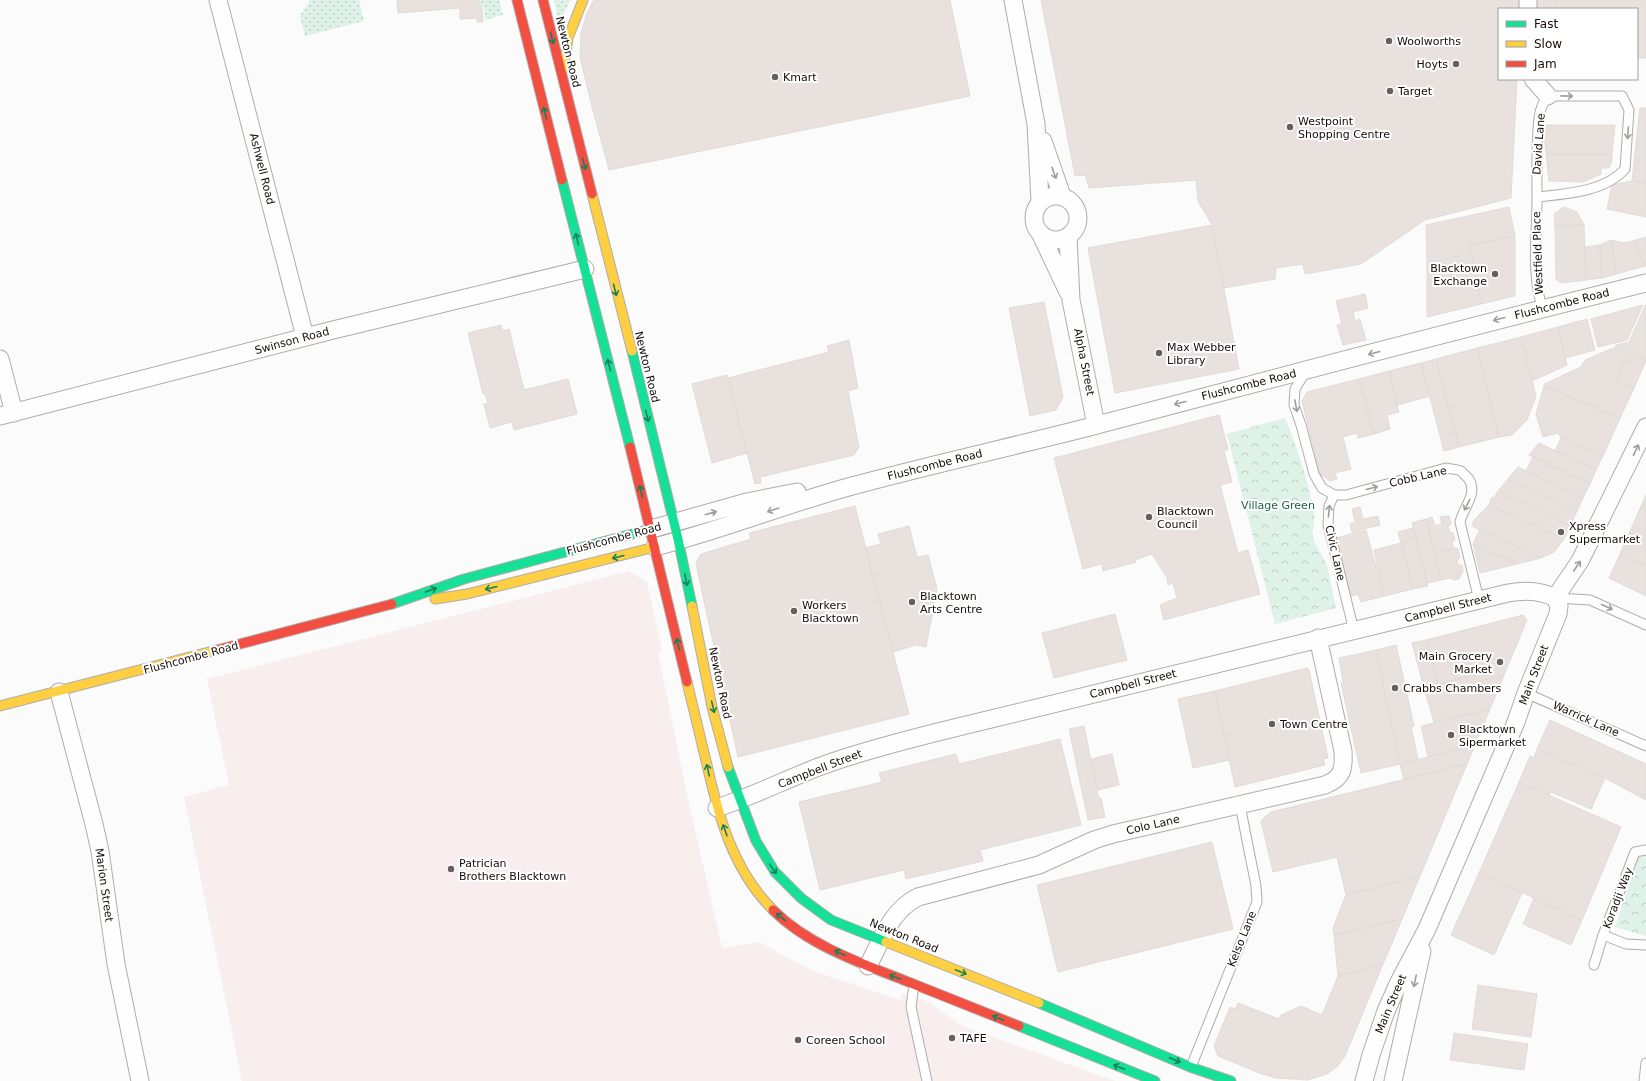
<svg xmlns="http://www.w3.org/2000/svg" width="1646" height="1081" viewBox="0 0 1646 1081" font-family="'DejaVu Sans',sans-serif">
<defs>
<pattern id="grass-dots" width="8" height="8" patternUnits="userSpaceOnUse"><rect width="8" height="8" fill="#def2e8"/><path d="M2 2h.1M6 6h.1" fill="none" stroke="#becec6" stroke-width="1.8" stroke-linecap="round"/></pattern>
<pattern id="park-crowns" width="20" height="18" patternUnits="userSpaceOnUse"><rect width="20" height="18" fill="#def2e8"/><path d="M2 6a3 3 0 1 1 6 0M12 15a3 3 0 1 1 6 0" fill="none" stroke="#becec6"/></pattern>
</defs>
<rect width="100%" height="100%" fill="#fafbfa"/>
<path fill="#f7eeed" d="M629,571L647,582L662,651L658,653L689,804L722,948L760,942L787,958L814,971L900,1000L903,993L928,1002L959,1024L976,1031L1115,1081H242L184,797L229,785L207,679Z"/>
<path fill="url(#grass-dots)" d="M310,0H359L364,21L305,36L300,16Z
M478,0H499L503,15L485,20L484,7H479Z
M554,0H570L565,12L560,28Z"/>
<path fill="url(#park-crowns)" d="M1285,418C1297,446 1309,483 1314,513C1316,521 1311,529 1313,537C1316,548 1323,555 1327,565L1336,608L1275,624L1227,434Z
M1646,855V936L1615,927L1639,856Z"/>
<path fill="#e8e1dd" stroke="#e1dcd9" d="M397,0H478L479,7H482L483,22H477V18L460,19V8L398,13Z
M594,0H950L970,96L609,170L592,107L580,57L581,33L587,13Z
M1041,0H1522L1521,9H1499V79H1517L1511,198L1425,220L1361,264L1305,274L1303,264L1276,268L1275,279L1224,288L1212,225L1198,201L1196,180L1089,188L1085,175L1075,176Z
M1522,0H1557L1556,9H1521Z
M1557,0H1646V58H1637V9H1556Z
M1640,108H1646V183L1632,181Z
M1543,125H1615L1612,154H1546Z
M1546,154H1612V160L1609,168H1601V174L1583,182L1549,181Z
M1632,181L1646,183V217L1607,209L1612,185Z
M1509,207L1515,236L1470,245L1471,253L1427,264L1426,225Z
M1564,207L1577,212L1584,225L1555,226L1554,214Z
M1212,225L1239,369L1115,393L1088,248Z
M1584,225L1586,280L1561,283L1556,279L1555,226Z
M1515,236V296L1481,304L1470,245Z
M1646,237V266H1645L1633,241Z
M1611,240L1616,274L1602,278L1600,245Z
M1611,240L1623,243L1633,241L1645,266L1616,274Z
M1600,245L1602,278L1586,280L1585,247Z
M1471,253L1481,304L1427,317V264Z
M1365,294L1368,308L1353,312L1355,321L1360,319L1366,340L1343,345L1337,325L1342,324L1336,301Z
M1044,302L1063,397L1056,410L1030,416L1009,308Z
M1646,304V361L1615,348L1616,345L1629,342Z
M1643,305L1627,340L1598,347L1591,319Z
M1587,319L1595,350L1565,358L1558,327Z
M501,325L503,331L509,329L524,390L568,379L577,414L514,430L512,422L490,428L484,404L488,403L485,394H483L468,333Z
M1558,327L1567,365L1532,381L1521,337Z
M1521,337L1536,396L1527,420L1512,435L1499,437L1477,348Z
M849,340L858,388L848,391L859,447L854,455L760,477L761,483L755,484L728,378L829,352L827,346Z
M1477,348L1499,437L1459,447L1436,359Z
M1613,348L1628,354L1616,381L1634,388L1620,418L1544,386V384L1581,367L1585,360Z
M1628,354L1646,361L1634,388L1616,381Z
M1436,359L1459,447L1444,451L1421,363Z
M1421,363L1430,396L1397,405L1389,371Z
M1389,371L1399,412L1387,415L1390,429L1374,434L1359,379Z
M727,375L747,453L712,463L692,384Z
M1359,379L1374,434L1358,438L1357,433L1343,437L1351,469L1335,473L1337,479L1330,481L1320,474L1302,401L1307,392Z
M1544,386L1620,418L1603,456L1561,438L1558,433L1543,437L1536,414Z
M1219,415L1228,449L1224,451L1232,482L1220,485L1238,553L1248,550L1260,594L1164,620L1160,605L1177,598L1173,583L1168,585L1167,578L1152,554L1135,560L1136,562L1103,571L1102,564L1083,569L1054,458Z
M1561,438L1603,456L1596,470L1555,451Z
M1539,443L1596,470L1590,484L1529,455Z
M1533,457L1590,484L1583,498L1526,471Z
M1518,467L1583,498L1577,511L1508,479Z
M1508,479L1577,511L1570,526L1498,491Z
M1498,491L1570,526L1564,539L1489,505L1492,497L1494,498Z
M1646,495V565L1620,554Z
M1489,505L1564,539L1554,552L1541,558L1472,526L1474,520Z
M855,506L909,714L738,757L696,564L698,559L701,554L751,539L749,533Z
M1360,507L1363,519L1378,516L1380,525L1352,532L1350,524L1355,522L1352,509Z
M1447,516H1449L1451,524L1448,526L1450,533H1453L1455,540L1452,542L1454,549L1435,554L1426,519L1432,517L1435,526L1442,524L1440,517Z
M1426,519L1441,580L1427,583L1412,523Z
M909,526L917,557L928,555L937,589L926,647L916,645L893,652L865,548L881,544L878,534Z
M1413,528L1428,586L1413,589L1398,532Z
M1480,529L1541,558L1517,564L1473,544Z
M1366,530L1384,596L1361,602L1358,594L1351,596L1336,538Z
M1401,543L1413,589L1384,596L1374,550Z
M1473,544L1517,564L1480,573Z
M1456,548L1458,549L1460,558L1457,560L1458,565H1462L1463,571L1459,579L1453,580L1451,578L1441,580L1435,554Z
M1620,554L1646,565V596L1609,578Z
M1115,614L1127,660L1054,678L1042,633Z
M1523,615L1527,620L1504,675L1476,682L1474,675L1438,685L1426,640Z
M1426,640L1438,685L1424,688L1412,643Z
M1396,645L1414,726L1411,727L1418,759L1400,764L1376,650Z
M1376,650L1400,764L1361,773L1341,683L1343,682L1339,658Z
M1307,668L1309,670L1328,758L1323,759L1325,765L1235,787L1215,691Z
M1474,675L1476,682L1504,675L1490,709L1434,722L1424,688Z
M1215,691L1230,760L1193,768L1178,699Z
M1490,709L1475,745L1428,757L1421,726Z
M1550,720L1646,764V800L1605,778L1537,749Z
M1084,726L1099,799L1101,798L1105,817L1088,820L1069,729Z
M1060,739L1081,825L980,850L983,861L906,879L904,870L820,890L799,802L882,782L879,773L956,754L959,764Z
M1475,745L1467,764L1404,779L1400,764Z
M1537,749L1605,778L1591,809L1551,792L1549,795L1519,782L1530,756L1534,758Z
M1112,754L1119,785L1098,790L1091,759Z
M1467,764L1420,876L1346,895L1337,857L1273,872L1261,821L1271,812Z
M1519,782L1621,827L1582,920L1479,873Z
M1212,842L1233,929L1058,972L1037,885Z
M1479,873L1522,893L1494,955L1451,935Z
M1420,876L1402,919L1334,935L1333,928L1346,895Z
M1534,898L1582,920L1571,945L1523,924Z
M1402,919L1383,964L1338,976L1334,935Z
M1383,964L1345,1056L1338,1066L1327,1074L1308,1080L1276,1078L1262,1074L1218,1056L1214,1046L1230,1007L1235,1009L1238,1003L1279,1019L1281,1015L1301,1006L1322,1015L1338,976Z
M1478,985L1537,994L1531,1037L1472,1029Z
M1454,1033L1528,1044L1524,1070L1450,1060Z"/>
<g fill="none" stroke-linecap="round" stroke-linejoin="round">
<defs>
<path id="lane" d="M1537,197C1565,194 1605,192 1625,169L1629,110L1622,96H1548C1543,102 1540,109 1539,118C1536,145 1537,173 1537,200C1537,230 1531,282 1543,308
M1306,371L1295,389L1294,405L1301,425L1314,474L1322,488L1334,495
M1334,495H1346L1446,468C1450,469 1457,469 1461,471C1463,473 1466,476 1468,478C1479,493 1463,508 1460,522L1479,600
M1334,495L1329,506L1328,525L1354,631
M1555,598L1590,600L1646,625
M1526,693L1646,746
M1646,850L1635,852L1603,935L1626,944L1646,945
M1594,965L1603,935
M914,984L911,1007L927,1081
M1191,1067L1257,902L1256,886L1240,805
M1644,1081L1646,1063"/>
<path id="street" d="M218,0L305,337
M1013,0L1036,124L1040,201
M1528,9V0
M1533,79L1548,96
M1043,141L1062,196
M1034 218a22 22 0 1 1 44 0a22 22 0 1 1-44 0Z
M1041,235L1068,292
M1068,237L1071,300L1096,425
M0,359L14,413
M0,416L333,330L585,269
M651,529L747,502L797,492
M655,547C722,530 786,504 852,486C933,464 1016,446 1097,425C1280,377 1463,328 1646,283
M1555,598L1580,561L1646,427
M59,692L94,824L100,851L116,964L140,1081
M717,808C754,796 788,778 824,765C865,750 907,740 950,729L1508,593C1525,590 1540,590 1555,598
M868,966C881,941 891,910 918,897L1039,865L1094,840L1113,834L1325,785C1343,778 1344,769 1343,751L1318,638
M1364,1081L1371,1055L1386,1011L1399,982L1427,929L1516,722L1526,693L1558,614L1559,606L1555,598
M1393,1081L1422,951"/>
<path id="fast" d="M562,180L630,447
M632,351L678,539L692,606
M392,604L464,579L651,529
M728,767L756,841L775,872L801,898L831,920L886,942
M1039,1003L1190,1067L1231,1081
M1019,1026L1155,1081"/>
<path id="slow" d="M564,68L568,38L583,0
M592,194L632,351
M435,599L467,594L655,547
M692,606L712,707L728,767
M687,682C694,710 700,737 707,765C719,818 733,870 773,910
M0,706L217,650
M886,942L1039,1003"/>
<path id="jam" d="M517,0L562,180
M543,0L592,194
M630,447L687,682
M217,650L392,604
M773,910C808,945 860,963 906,981C943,996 981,1011 1019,1026"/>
</defs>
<use href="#lane" stroke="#b1acaa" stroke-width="11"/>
<use href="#street" stroke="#b1acaa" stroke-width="19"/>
<use href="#fast" stroke="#b1acaa" stroke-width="11"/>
<use href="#slow" stroke="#b1acaa" stroke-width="11"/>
<use href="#jam" stroke="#b1acaa" stroke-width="11"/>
<use href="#lane" stroke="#fefefe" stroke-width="9"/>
<use href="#street" stroke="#fefefe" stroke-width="17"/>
<use href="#fast" stroke="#16e098" stroke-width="9"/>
<use href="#slow" stroke="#ffcf43" stroke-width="9"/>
<use href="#jam" stroke="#f24e42" stroke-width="9"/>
</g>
<defs><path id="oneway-shaft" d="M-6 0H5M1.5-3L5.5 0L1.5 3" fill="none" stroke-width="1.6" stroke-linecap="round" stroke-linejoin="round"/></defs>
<g stroke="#168157">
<use href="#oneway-shaft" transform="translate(552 38) rotate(76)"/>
<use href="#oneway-shaft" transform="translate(545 113) rotate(-104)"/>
<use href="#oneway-shaft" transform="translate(584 164) rotate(76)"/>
<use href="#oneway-shaft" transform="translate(577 239) rotate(-104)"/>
<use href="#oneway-shaft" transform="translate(615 290) rotate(76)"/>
<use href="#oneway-shaft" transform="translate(609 365) rotate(-104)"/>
<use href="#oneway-shaft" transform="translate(647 416) rotate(76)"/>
<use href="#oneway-shaft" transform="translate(641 491) rotate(-104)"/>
<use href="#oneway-shaft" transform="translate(618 557) rotate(166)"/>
<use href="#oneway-shaft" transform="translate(686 580) rotate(79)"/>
<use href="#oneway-shaft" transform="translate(491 588) rotate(166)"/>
<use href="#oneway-shaft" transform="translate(431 590) rotate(-19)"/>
<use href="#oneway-shaft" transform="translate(678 644) rotate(-103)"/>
<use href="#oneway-shaft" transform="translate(713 707) rotate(77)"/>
<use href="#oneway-shaft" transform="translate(708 770) rotate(-103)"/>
<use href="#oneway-shaft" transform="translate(725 830) rotate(-109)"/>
<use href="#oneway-shaft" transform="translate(773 869) rotate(55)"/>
<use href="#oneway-shaft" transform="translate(781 917) rotate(-141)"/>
<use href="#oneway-shaft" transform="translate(840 953) rotate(-154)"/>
<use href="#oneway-shaft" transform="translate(961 972) rotate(22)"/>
<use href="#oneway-shaft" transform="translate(895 977) rotate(-159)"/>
<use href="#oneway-shaft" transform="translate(998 1018) rotate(-158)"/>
<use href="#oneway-shaft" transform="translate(1175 1060) rotate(23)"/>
<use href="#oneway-shaft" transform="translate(1119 1067) rotate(-158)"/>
</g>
<g stroke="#a19d9b">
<use href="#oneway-shaft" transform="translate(1567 96) rotate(1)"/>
<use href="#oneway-shaft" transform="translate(1628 133) rotate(94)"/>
<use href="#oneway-shaft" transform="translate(1054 173) rotate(70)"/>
<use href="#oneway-shaft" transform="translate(1499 319) rotate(165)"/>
<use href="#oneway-shaft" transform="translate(1374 353) rotate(165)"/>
<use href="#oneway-shaft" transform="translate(1180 403) rotate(165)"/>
<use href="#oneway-shaft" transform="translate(1296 406) rotate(79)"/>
<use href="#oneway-shaft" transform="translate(1636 450) rotate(-64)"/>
<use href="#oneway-shaft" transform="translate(1372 488) rotate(-15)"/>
<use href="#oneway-shaft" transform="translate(1467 505) rotate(117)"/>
<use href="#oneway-shaft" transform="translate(773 510) rotate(161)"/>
<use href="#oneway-shaft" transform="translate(1329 511) rotate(-84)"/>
<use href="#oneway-shaft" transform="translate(711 513) rotate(-16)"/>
<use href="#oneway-shaft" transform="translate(1577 566) rotate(-56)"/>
<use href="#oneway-shaft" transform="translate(1607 607) rotate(24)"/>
<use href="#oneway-shaft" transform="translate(1415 981) rotate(102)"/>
</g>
<g fill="#65605c" stroke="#fff" stroke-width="1.5">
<circle cx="1389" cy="41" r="4"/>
<circle cx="1456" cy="64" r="4"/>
<circle cx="775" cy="77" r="4"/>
<circle cx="1390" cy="91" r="4"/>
<circle cx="1290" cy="127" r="4"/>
<circle cx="1495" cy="274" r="4"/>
<circle cx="1159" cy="353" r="4"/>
<circle cx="1149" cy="517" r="4"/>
<circle cx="1561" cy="532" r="4"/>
<circle cx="912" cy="602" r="4"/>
<circle cx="794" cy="611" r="4"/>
<circle cx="1500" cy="662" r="4"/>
<circle cx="1395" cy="688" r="4"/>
<circle cx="1272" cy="724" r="4"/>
<circle cx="1451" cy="735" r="4"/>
<circle cx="451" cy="869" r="4"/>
<circle cx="952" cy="1038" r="4"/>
<circle cx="798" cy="1040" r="4"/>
</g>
<g text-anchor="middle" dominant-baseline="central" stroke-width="4" stroke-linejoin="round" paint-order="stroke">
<g font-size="11" fill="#150c07" stroke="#fff" text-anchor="start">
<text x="1397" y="41">Woolworths</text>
<text x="1448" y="64" text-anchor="end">Hoyts</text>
<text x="783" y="77">Kmart</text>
<text x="1398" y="91">Target</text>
<text x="1298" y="121">Westpoint<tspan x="1298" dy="13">Shopping Centre</tspan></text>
<text x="1487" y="268" text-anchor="end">Blacktown<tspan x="1487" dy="13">Exchange</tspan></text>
<text x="1167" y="347">Max Webber<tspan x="1167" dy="13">Library</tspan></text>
<text x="1157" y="511">Blacktown<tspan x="1157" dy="13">Council</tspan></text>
<text x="1569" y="526">Xpress<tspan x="1569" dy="13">Supermarket</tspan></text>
<text x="920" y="596">Blacktown<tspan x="920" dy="13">Arts Centre</tspan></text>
<text x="802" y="605">Workers<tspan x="802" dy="13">Blacktown</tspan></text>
<text x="1492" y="656" text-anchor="end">Main Grocery<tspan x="1492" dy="13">Market</tspan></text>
<text x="1403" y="688">Crabbs Chambers</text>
<text x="1280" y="724">Town Centre</text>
<text x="1459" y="729">Blacktown<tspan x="1459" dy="13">Sipermarket</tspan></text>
<text x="459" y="863">Patrician<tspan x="459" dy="13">Brothers Blacktown</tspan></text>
<text x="960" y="1038">TAFE</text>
<text x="806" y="1040">Coreen School</text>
</g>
<g font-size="11" fill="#150c07" stroke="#fff">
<text transform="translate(568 52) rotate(76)">Newton Road</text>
<text transform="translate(1539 144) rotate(-86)">David Lane</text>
<text transform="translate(262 169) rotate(76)">Ashwell Road</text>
<text transform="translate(1538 253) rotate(-92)">Westfield Place</text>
<text transform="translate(1562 304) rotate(-14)">Flushcombe Road</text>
<text transform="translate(292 341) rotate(-15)">Swinson Road</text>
<text transform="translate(1084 362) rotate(79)">Alpha Street</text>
<text transform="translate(647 367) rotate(76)">Newton Road</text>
<text transform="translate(1249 385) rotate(-14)">Flushcombe Road</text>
<text transform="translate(935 465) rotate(-14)">Flushcombe Road</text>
<text transform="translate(1418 477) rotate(-13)">Cobb Lane</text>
<text transform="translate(614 539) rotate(-15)">Flushcombe Road</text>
<text transform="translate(1335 553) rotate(77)">Civic Lane</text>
<text transform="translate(1448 608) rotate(-14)">Campbell Street</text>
<text transform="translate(191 658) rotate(-15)">Flushcombe Road</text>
<text transform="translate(1534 675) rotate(-69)">Main Street</text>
<text transform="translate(720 683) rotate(78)">Newton Road</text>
<text transform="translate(1133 684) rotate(-14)">Campbell Street</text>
<text transform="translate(1586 719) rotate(24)">Warrick Lane</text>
<text transform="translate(820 769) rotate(-21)">Campbell Street</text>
<text transform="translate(1153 825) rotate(-13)">Colo Lane</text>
<text transform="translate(104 885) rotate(82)">Marion Street</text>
<text transform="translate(1618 898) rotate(-69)">Koradji Way</text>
<text transform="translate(904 936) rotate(22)">Newton Road</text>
<text transform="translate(1242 939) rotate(-68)">Kelso Lane</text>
<text transform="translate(1391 1004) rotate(-67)">Main Street</text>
</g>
<g font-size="11" fill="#1f6549" stroke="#fff">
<text x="1278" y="505">Village Green</text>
</g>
</g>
<rect x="1498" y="8" width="140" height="72" fill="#ffffff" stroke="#a19e9c"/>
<rect x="1506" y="21" width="20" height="6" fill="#16e098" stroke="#a19e9c"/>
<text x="1534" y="28" font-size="12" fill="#150c07">Fast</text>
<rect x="1506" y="41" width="20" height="6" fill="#ffcf43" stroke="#a19e9c"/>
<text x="1534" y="48" font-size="12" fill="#150c07">Slow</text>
<rect x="1506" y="61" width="20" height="6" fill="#f24e42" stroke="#a19e9c"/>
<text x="1534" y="68" font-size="12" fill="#150c07">Jam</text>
</svg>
